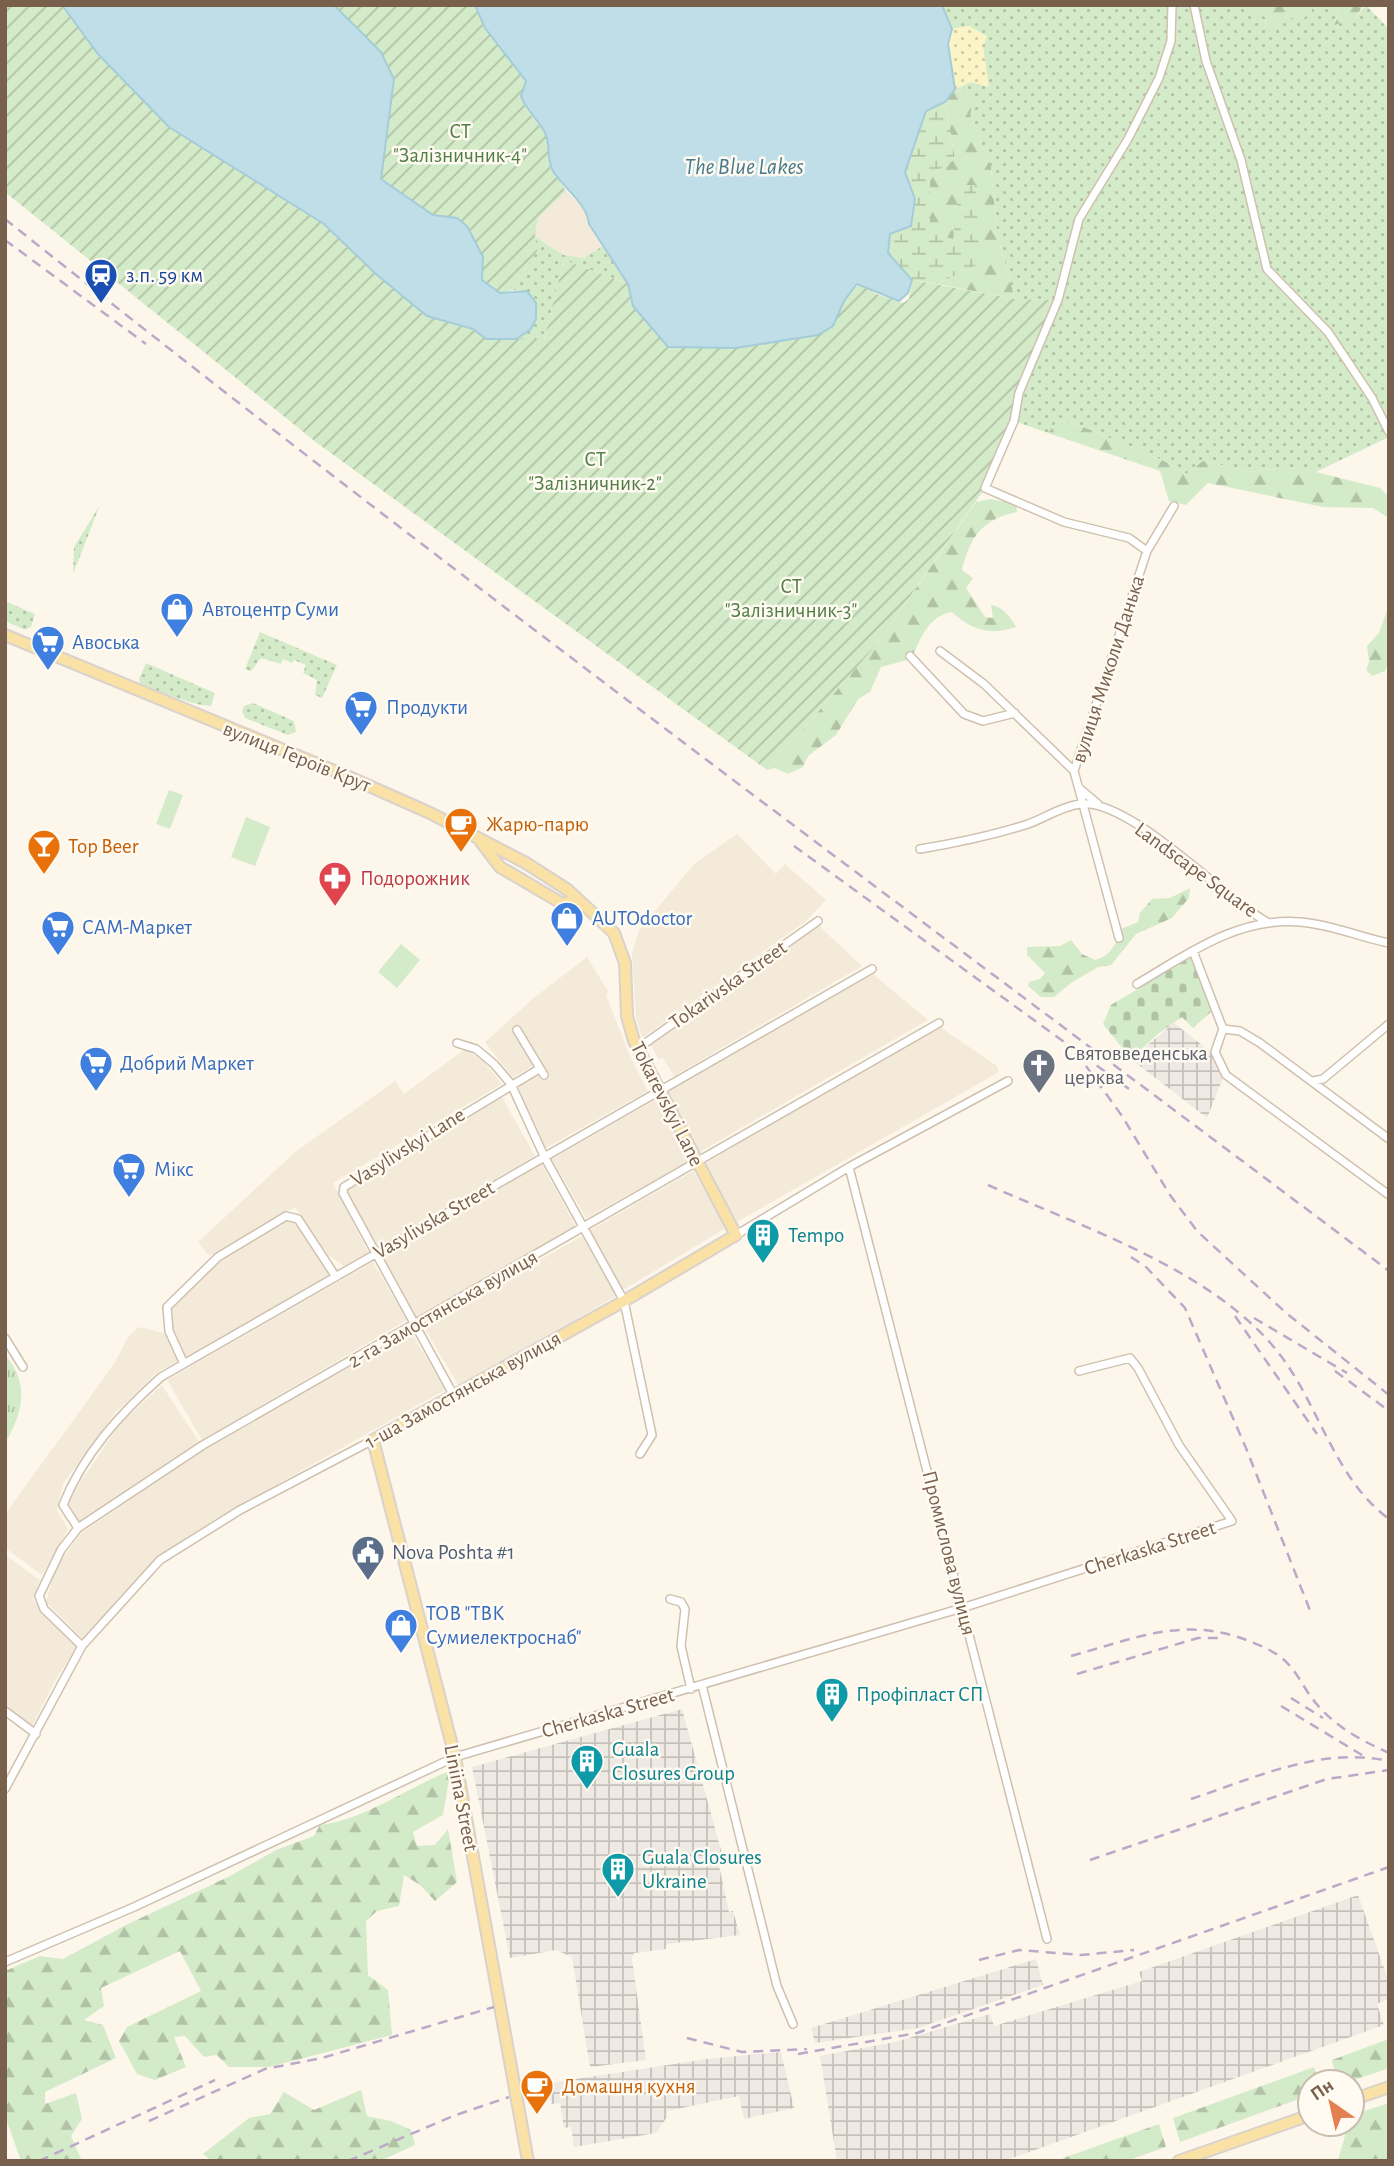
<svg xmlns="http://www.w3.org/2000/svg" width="1394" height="2166" viewBox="0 0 1394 2166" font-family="'Alegreya Sans',sans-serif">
<defs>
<pattern id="industrial-grid" width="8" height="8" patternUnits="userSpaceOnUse" patternTransform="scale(1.75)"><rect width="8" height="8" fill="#eee9e3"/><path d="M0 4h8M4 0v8" fill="none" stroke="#c6c0ba"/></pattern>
<pattern id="grass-dots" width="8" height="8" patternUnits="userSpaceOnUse" patternTransform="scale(1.75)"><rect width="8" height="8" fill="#d4ebc9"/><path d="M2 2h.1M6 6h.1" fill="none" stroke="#b1c2a5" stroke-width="1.8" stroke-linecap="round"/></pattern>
<pattern id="forest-firs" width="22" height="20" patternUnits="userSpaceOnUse" patternTransform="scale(1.75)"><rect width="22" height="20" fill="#d4ebc9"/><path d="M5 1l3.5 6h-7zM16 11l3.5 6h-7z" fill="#b1c2a5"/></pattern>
<pattern id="wetland-marsh" width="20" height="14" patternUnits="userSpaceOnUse" patternTransform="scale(1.75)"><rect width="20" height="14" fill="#d4ebc9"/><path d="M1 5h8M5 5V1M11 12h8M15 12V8" fill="none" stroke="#b1c2a5"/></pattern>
<pattern id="sand-dots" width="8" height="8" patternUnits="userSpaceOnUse" patternTransform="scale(1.75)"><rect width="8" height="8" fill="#fbf4c7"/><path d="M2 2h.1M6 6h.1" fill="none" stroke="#d0c9a4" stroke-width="1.8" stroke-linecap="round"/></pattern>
<pattern id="cemetery-stones" width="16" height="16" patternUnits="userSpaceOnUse" patternTransform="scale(1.75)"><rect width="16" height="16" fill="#d4ebc9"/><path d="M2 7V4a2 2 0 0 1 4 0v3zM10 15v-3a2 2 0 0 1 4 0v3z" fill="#b1c2a5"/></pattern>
<pattern id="park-tufts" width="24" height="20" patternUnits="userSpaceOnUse" patternTransform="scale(1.75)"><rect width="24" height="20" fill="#d4ebc9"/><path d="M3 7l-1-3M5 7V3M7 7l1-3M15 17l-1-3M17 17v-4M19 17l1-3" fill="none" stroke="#b1c2a5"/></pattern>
<pattern id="garden-furrows" width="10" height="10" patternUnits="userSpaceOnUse" patternTransform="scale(1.75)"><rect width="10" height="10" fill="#d4ebc9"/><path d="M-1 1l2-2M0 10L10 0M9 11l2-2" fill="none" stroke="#b1c2a5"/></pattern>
</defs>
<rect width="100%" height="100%" fill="#fdf7eb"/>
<path fill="#f4ead9" d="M566,191L588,213L589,224L603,246L584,258L563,255L535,236L538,218Z
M737,834L776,874L785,864L826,900L805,922L642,1038L636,1017L632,953L639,930L694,864Z
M819,926L862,966L674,1076L663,1058L658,1059L651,1045Z
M587,957L608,991L606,995L630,1056L648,1091L544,1149L530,1120L518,1085L537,1074L541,1081L550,1076L519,1027L513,1032L534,1065L513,1078L485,1042L535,997Z
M873,974L928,1020L698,1153L666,1092Z
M940,1027L997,1066L999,1072L737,1222L704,1164Z
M465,1049L484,1062L502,1084L333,1183L368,1252L344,1266L328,1255L295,1207L220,1253L208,1255L198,1242L295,1152L395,1081L404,1094Z
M502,1097L535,1156L378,1246L346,1190L347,1185Z
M655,1100L689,1161L586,1218L552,1159Z
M542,1164L576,1227L416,1317L383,1255Z
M693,1171L726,1228L623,1290L590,1230Z
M287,1220L296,1223L329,1275L185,1358L170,1320L171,1307L221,1259Z
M582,1236L616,1296L459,1386L423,1326Z
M373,1262L407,1320L202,1440L167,1380Z
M139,1327L168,1334L179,1360L156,1373L115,1413L63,1484L57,1510L68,1529L42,1575L5,1548V1514L114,1364L128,1337Z
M411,1332L445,1390L217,1518L160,1555L82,1638L46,1602L56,1568L81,1533L204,1449Z
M162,1385L199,1442L80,1522L67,1502L119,1425Z
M5,1555L40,1580L33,1599L41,1612L78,1645L55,1681L32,1726L5,1707Z"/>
<path fill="url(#industrial-grid)" d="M1174,1023L1212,1053L1223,1078L1207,1118L1131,1059Z
M682,1709L723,1857L718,1861L729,1912L733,1911L740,1935L667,1944L666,1949L634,1953L632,1959L646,2060L590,2067L572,1957L556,1950L510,1958L472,1767Z
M1358,1895L1389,1982V1999L1377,2004L1384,2025L1004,2161H837L820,2056L895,2042L990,2014L994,2026L1142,1981L1139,1972Z
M1036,1959L1043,1985L918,2028L815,2043L811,2028Z
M781,2052L794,2108L744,2119L739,2096L667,2111V2117L656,2133L574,2147L571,2127L564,2128L560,2103L551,2104L550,2093L531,2096L530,2086L707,2059Z"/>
<path fill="url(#grass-dots)" d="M942,5H1242L1265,17L1266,31L1287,18L1312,11L1308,5H1341L1334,24L1353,20L1366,5L1389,29V437L1316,472L1285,467L1251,472L1203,461L1186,474C1162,457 1146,455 1121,443C1097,433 1085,425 1058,421L1048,433L1014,421L1019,393L1057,300L1015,299L997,234L991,166L970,116L973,100L955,89L971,82L988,86L983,47L969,26L952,29Z
M535,236L563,255L584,258L603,246L628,284L564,260L544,339H516L530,330L536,319L527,291L513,290L536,251Z
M100,505L73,574L74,547Z
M5,601L35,614L31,627L25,630L5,621Z
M260,632L337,665L322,698L315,695L317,680L303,673L306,665L294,660L292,663L283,659L281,664L261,658L251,671L245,669Z
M146,663L215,693L211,706C193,706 158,691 140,683L139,679Z
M253,703L294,721L296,732L288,735L245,718L242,711L244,706Z"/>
<path fill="url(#forest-firs)" d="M1242,5H1308L1312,11L1304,18H1287L1266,32L1265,17Z
M1341,5H1364L1353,20L1334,25Z
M955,89L973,100L970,116L991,166L997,234L1015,299L937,284L980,263L960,186L954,240L930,233V176L955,159L945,102Z
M1058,421C1084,425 1097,433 1121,443C1146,455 1162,457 1186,474L1203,461L1251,472L1285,467L1316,472L1380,488L1389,497V518L1373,508L1323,507L1208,483L1186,505L1169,501L1160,471L1048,433Z
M990,499L1016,504L1017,512C983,519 970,536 962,570L973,578L966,588L985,617L993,618L991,605C1003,607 1010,616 1016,627C991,636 971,630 952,612C927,617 922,637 911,659L881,667L870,692L858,699L836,735L808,756L803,767L788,774L775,768L767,770L877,644L976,502Z
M1389,605V660L1385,671L1372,676L1366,670L1369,662L1367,646L1379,633Z
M1190,888L1189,898L1172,918L1136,934L1111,965L1098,967L1071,983L1054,997H1041L1028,986L1029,982L1040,979L1045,973L1027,955V947L1060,946L1071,940L1082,954L1095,960C1112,955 1115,945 1121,929L1138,922L1140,913L1152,899L1170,898Z
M447,1772L449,1780L443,1815L413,1832L417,1846L435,1845L448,1829L457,1882L435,1901L420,1885L404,1875L399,1906L377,1911L366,1921L368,1975L388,1990L392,2035L269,2067H229L217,2055L204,2057L185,2036L174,2037L186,2067L155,2080L137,2074L119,2041L127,2027L201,1991L180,1951L101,1988L104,2006L84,2020L103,2025L116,2058L45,2092V2104L76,2093L82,2119L71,2136L82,2161H21L5,2116V1971L40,1956L63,1959L126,1925L230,1876L276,1850L314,1836L320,1825C363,1820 406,1789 447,1772Z
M1389,2039V2068L1348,2082H1337L1332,2060Z
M1314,2067L1318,2082H1310V2095L1180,2142L1173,2118Z
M361,2090L367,2116L391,2121L411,2130L415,2145L380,2161H212L203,2154L249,2118L270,2114L284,2092L314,2110Z
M1389,2103V2161H1338L1348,2124H1352V2115Z
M1159,2124L1166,2147L1126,2161H1055Z"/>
<path fill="url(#wetland-marsh)" d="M945,102L955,159L930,176V233L953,239L960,185H975L981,263L937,284L912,280L888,253L890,233L915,199L904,172L926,111Z"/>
<path fill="url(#sand-dots)" d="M969,26L987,36L983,47L989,87L971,82L955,89L948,44L952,29Z"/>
<path fill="url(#cemetery-stones)" d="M1191,957L1213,1010L1193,1028L1182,1017L1159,1033L1131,1059L1103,1024L1111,1005Z"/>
<path fill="url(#park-tufts)" d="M5,1355C30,1383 23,1413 5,1443Z"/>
<path fill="url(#garden-furrows)" d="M5,5H62L98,54L169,127L324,224L377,275L427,316L473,329L486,339H544L564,260L628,284L633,306L668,347H697L833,326L844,301L860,283L876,294L903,303L909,299L912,280L1015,299L1058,300L1019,393L1014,421L985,488L877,644L767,770L317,443L5,192Z
M334,5H475L485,28L526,82L521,96L526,109L546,134L550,167L566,191L538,218L535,236L537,251L513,290L500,293L482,279V269L457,218L433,215L381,179L391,105Z"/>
<path fill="#d4ebc9" d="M169,790L183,795L170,829L156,824Z
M246,817L270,827L255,866L231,857Z
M401,944L420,960L397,988L378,972Z"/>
<path fill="#bfdee7" stroke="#a5ccd9" stroke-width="2" d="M62,5H334L381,52L394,79L381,179L433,215L457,218L467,226L483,257L482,280L500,293L527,291L536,303V319L530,330L516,339H486L473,329L427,316L377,275L324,224L169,127L98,54Z
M475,5H942L952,29L948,44L955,89L945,102L926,111L905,172L915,199L911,226L890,234L888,253L912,280L908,293L899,301L857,284L844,301L833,326L818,335L736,348L668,347L633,306L628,284L589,224C587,203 564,189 553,171C546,159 551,144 545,133C538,119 526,111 521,96L526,81L485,28Z"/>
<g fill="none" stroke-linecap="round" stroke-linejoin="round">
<defs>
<path id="minor" d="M1194,5L1206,61L1241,160L1267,269L1328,332L1372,398L1389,432
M1147,551L1129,538L1064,522L985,488L1014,421L1019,393L1058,300L1079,219L1128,139L1159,78L1171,41L1172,5
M940,651L984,684L1074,771
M910,656L964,714L983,721L1015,713
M1079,788L1098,804
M920,849C956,843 990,836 1025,825C1044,819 1059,807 1080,804C1128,797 1222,897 1267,922
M1119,938L1074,771L1147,551L1174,506
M1193,951L1223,1029L1240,1031L1260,1043L1389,1139
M1137,984C1188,954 1237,917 1300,922C1330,924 1359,937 1389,943
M1223,1029L1215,1052L1226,1075L1389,1195
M517,1030L544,1075
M457,1043L476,1049L494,1064L511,1084L544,1156L624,1301L652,1435L640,1454
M637,1049L818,921
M1313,1081L1323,1079L1389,1024
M849,1167L1047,1939
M736,1235L849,1167L1008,1081
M5,1338L23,1367
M184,1364L169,1331L167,1307L218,1257L286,1216L298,1219L336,1277
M454,1396L343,1193L344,1187L539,1069
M78,1528L63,1505C83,1454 121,1413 161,1377L872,969
M670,1599L681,1602L685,1609L681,1646L691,1689
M82,1646L44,1609L39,1596L61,1550L78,1528L203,1445L939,1023
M702,1685L777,1986L793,2024
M5,1711L36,1734
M5,1789L82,1646L160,1560L240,1510L373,1440
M5,1962L134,1907L455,1757L962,1608L1232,1521L1179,1445L1138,1368L1130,1358L1079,1371"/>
<path id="primary" d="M5,635L349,777L430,813L526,863L568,890L614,933L625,963L627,1016L634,1041L736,1235L624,1301L373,1440L455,1757L528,2161
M481,842L500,867L563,904L577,899
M1352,2100L1389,2087
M1179,2161L1310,2115"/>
</defs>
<use href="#minor" stroke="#cfc0af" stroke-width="10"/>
<use href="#primary" stroke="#d9d2cd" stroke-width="14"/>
<use href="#minor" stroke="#fff" stroke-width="7"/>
<use href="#primary" stroke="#fae1a5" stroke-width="10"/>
<path stroke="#bca8c8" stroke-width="2.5" stroke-dasharray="10 7" stroke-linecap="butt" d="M5,219C458,580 926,923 1389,1271
M5,240L146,344
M794,846L1129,1089
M1086,1066L1122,1116L1170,1195L1197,1231L1285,1312L1389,1395
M988,1185C1084,1228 1217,1271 1281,1356C1320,1408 1335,1479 1389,1519
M1131,1257L1146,1267L1185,1308L1246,1448L1311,1613
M1235,1316L1317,1434
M1254,1318L1347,1373
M1335,1371L1389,1411
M1071,1656C1134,1639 1184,1615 1249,1641C1264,1647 1279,1653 1290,1666C1298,1675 1304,1687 1311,1697C1332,1725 1358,1739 1389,1753
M1077,1674L1198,1638H1220
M1291,1698L1323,1718
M1281,1706L1362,1755
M1191,1799C1255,1778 1321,1746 1389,1761
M1090,1860L1327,1779L1389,1770
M979,1960L1019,1950L1081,1955L1134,1950
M687,2038L742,2052L807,2049
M798,2054L917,2033L1389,1867
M149,2121L265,2069L322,2058L494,2007
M39,2161L215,2080
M348,2161L453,2116L509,2097"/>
</g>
<defs>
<symbol id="station-pin" viewBox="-11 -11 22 30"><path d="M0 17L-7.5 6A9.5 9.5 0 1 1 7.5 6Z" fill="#1a4fb4" stroke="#fffbf2"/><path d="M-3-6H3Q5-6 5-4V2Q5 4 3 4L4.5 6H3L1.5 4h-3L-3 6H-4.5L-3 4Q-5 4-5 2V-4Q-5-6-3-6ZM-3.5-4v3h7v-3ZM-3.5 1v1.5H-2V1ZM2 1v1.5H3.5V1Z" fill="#fff"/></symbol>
<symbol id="shop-pin" viewBox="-11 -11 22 30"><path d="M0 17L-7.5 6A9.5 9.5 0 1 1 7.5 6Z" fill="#3f7fe0" stroke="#fffbf2"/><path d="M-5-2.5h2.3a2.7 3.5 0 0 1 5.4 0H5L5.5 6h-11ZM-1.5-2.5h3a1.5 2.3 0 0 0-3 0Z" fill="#fff"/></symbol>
<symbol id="supermarket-pin" viewBox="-11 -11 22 30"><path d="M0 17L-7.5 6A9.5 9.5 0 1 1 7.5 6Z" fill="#3f7fe0" stroke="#fffbf2"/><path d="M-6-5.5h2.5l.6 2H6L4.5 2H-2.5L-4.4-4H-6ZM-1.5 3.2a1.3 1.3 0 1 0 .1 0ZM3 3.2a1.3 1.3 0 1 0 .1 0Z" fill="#fff"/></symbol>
<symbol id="cafe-pin" viewBox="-11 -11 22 30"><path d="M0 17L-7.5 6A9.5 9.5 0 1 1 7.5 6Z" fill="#e8710a" stroke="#fffbf2"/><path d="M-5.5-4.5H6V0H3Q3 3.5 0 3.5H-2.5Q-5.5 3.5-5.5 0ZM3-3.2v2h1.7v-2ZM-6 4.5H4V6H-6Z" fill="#fff"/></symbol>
<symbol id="bar-pin" viewBox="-11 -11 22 30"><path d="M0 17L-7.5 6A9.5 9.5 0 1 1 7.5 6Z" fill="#e8710a" stroke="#fffbf2"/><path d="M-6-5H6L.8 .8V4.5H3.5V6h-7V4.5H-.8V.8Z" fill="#fff"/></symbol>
<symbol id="pharmacy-pin" viewBox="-11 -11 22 30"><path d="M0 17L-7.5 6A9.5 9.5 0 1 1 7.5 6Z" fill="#e0444e" stroke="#fffbf2"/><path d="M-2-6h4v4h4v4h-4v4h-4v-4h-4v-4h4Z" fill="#fff"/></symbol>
<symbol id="church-pin" viewBox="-11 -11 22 30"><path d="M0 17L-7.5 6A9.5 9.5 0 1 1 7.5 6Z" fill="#6b7280" stroke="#fffbf2"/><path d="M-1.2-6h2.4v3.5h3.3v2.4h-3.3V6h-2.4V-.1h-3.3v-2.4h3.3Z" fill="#fff"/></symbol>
<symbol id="building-pin" viewBox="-11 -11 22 30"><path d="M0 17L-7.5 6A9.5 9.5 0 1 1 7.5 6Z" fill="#0f9aa8" stroke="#fffbf2"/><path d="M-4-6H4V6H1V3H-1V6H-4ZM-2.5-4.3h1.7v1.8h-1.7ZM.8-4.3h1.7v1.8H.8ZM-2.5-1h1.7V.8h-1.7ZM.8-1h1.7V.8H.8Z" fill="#fff"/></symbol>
<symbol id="civic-pin" viewBox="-11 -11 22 30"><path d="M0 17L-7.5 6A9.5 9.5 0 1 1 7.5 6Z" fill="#5c6f8a" stroke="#fffbf2"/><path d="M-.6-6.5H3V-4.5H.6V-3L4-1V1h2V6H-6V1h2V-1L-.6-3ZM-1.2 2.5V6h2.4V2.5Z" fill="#fff"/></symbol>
</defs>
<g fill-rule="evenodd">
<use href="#station-pin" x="82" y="256" width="38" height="52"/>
<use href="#shop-pin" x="158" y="590" width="38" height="52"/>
<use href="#supermarket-pin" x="29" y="623" width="38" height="52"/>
<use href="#supermarket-pin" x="342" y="688" width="38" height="52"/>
<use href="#cafe-pin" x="442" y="805" width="38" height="52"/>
<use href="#bar-pin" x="25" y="827" width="38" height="52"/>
<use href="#pharmacy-pin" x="316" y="859" width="38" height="52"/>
<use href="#shop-pin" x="548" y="899" width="38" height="52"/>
<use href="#supermarket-pin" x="39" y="908" width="38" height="52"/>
<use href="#supermarket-pin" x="77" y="1044" width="38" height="52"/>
<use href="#church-pin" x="1020" y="1046" width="38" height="52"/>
<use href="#supermarket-pin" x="110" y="1150" width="38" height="52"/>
<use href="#building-pin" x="744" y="1216" width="38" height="52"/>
<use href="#civic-pin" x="349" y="1533" width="38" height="52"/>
<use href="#shop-pin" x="382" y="1606" width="38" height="52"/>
<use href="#building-pin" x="813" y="1675" width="38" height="52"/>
<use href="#building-pin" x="568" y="1742" width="38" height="52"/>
<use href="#building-pin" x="599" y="1850" width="38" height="52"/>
<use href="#cafe-pin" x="518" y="2067" width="38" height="52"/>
</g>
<g text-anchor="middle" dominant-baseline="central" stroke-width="5" stroke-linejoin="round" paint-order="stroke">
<g font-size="21" fill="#517e45" stroke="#fffbf2">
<text x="460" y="131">СТ<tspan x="460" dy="24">"Залізничник-4"</tspan></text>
<text x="595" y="459">СТ<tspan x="595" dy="24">"Залізничник-2"</tspan></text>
<text x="791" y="586">СТ<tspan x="791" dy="24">"Залізничник-3"</tspan></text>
</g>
<g font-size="21" fill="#164399" stroke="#fffbf2" text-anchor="start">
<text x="126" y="275">з.п. 59 км</text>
</g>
<g font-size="21" fill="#366cbe" stroke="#fffbf2" text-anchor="start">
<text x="202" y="609">Автоцентр Суми</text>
<text x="72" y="642">Авоська</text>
<text x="386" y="707">Продукти</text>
<text x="592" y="918">AUTOdoctor</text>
<text x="82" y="927">САМ-Маркет</text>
<text x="120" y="1063">Добрий Маркет</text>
<text x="154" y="1169">Мікс</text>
<text x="426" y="1613">ТОВ "ТВК<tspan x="426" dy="24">Сумиелектроснаб"</tspan></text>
</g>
<g font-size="21" fill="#78604d" stroke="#fffbf2">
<text transform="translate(1108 669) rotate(-72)">вулиця Миколи Данька</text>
<text transform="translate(297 757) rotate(22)">вулиця Героїв Крут</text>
<text transform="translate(1196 870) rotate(36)">Landscape Square</text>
<text transform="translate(728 985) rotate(-35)">Tokarivska Street</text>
<text transform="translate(667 1104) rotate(63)">Tokarevskyi Lane</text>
<text transform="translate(408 1147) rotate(-32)">Vasylivskyi Lane</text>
<text transform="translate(434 1220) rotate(-30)">Vasylivska Street</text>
<text transform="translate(443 1309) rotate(-30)">2-га Замостянська вулиця</text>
<text transform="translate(463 1390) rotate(-29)">1-ша Замостянська вулиця</text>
<text transform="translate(1150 1548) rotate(-18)">Cherkaska Street</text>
<text transform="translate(949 1553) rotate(76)">Промислова вулиця</text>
<text transform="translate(608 1713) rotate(-16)">Cherkaska Street</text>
<text transform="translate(461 1798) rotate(79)">Liniina Street</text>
</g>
<g font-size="21" fill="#c56008" stroke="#fffbf2" text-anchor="start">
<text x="486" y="824">Жарю-парю</text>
<text x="68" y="846">Top Beer</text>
<text x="562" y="2086">Домашня кухня</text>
</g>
<g font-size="21" fill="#be3a42" stroke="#fffbf2" text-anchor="start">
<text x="360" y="878">Подорожник</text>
</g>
<g font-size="21" fill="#5b616d" stroke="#fffbf2" text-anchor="start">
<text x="1064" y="1053">Святовведенська<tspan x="1064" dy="24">церква</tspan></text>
</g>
<g font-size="21" fill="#0d838f" stroke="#fffbf2" text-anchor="start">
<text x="788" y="1235">Tempo</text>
<text x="856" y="1694">Профіпласт СП</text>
<text x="612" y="1749">Guala<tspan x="612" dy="24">Closures Group</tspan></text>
<text x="642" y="1857">Guala Closures<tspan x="642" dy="24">Ukraine</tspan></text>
</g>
<g font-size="21" fill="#4e5e75" stroke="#fffbf2" text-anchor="start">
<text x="392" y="1552">Nova Poshta #1</text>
</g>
<g font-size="23" font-style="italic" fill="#477a8b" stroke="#fffbf2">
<text x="744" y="167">The Blue Lakes</text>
</g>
</g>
<rect width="1394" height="2166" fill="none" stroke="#78604d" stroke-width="14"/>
<g transform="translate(1331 2103) rotate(326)"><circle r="33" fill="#fffbf2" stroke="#c9bdb0" stroke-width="2"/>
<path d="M0-5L12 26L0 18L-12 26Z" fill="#e47f52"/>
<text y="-10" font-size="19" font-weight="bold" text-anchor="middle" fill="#78604d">Пн</text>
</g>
</svg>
